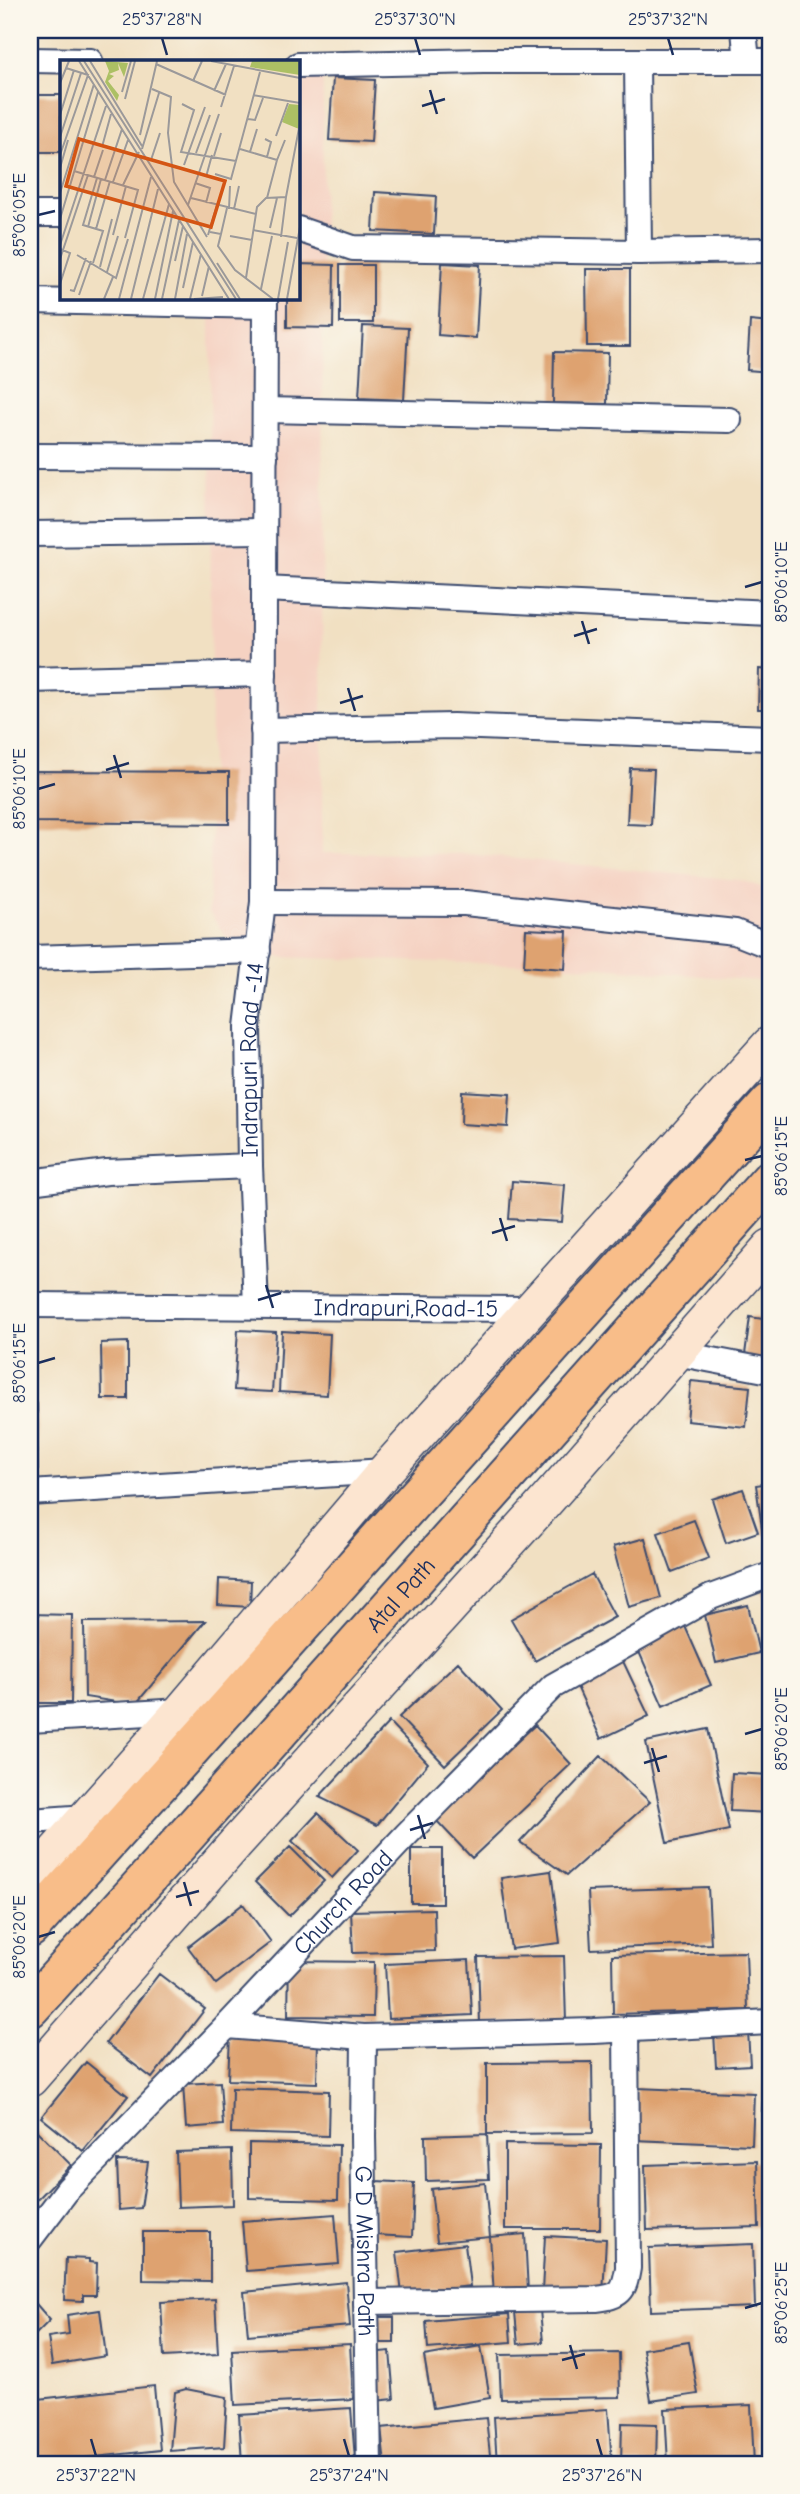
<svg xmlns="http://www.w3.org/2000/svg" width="800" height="2494" viewBox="0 0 800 2494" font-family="'Comic Neue',sans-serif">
<rect width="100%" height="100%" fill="#fbf7ec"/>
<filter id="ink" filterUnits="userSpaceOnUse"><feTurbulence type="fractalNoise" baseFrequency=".0143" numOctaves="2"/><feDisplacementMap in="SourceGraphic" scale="14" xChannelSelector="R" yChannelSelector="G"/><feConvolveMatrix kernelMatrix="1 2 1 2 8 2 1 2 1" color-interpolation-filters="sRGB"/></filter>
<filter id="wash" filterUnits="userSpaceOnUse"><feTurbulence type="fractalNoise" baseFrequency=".00686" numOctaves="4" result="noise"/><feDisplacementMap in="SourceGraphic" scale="28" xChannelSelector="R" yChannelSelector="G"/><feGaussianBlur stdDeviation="1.57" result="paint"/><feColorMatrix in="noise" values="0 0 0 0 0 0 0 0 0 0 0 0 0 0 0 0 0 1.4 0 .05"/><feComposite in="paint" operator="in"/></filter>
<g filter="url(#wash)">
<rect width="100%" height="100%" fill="#f1e0c2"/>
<path fill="#f5d2c2" d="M298,66H323L322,853L467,854L740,880L770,890V985L758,981L601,967L239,956L209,912L211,814L210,298H298Z"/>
<g id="blocks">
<path fill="#dea26f" d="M333,78L375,80L371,142L329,140Z
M30,95H61V152H30Z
M375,192L436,196L434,234L373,231Z
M442,263L480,265L476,338L438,335Z
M298,264L334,265L333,328L287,327V298H298Z
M340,265H373V323H340Z
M586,269H630V346H587Z
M750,321L770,323V372L747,370Z
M363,326L408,328L404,400L359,398Z
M554,352L608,353L607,404L553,403Z
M767,558H770V598L765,597Z
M759,669L770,670V709H758Z
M630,768L654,769L651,825L627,824Z
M32,771L229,772V824L32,822Z
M526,929L567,931L565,969L524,966Z
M462,1091L510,1094L508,1127L461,1124Z
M512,1181L565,1185L562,1222L509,1219Z
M750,1317L770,1320V1366L744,1362Z
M238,1330L276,1332L272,1392L234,1390Z
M282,1331L330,1334L327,1395L279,1392Z
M128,1342V1399H102L101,1343Z
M691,1381L750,1387L746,1427L687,1421Z
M30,1404H37L38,1478H30Z
M770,1483V1534L763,1535L756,1485Z
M743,1489L758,1532L726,1543L712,1499Z
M694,1520L709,1558L672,1572L658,1533Z
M645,1538L661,1598L629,1607L613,1547Z
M592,1574L615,1617L535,1661L511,1619Z
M219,1579L251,1581L250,1607L218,1605Z
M770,1583V1612L762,1586Z
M748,1605L759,1653L716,1663L705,1615Z
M30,1614L72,1615L71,1703H30Z
M205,1621L135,1705L85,1697L84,1622Z
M684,1624L711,1685L663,1706L636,1645Z
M621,1657L649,1716L601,1739L574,1680Z
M458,1662L502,1710L445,1765L399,1717Z
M389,1722L428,1763L377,1825L319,1797Z
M535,1725L571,1764L472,1858L435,1819Z
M708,1729L729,1830L667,1843L646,1742Z
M601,1756L650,1802L567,1875L520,1842Z
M732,1773L770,1775V1813L730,1811Z
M318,1813L358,1850L332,1878L292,1841Z
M290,1847L324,1881L289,1916L255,1882Z
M411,1849H442V1903H411Z
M551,1871L560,1943L511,1949L501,1878Z
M708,1887L711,1944L591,1949L588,1891Z
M243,1904L271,1942L216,1984L188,1947Z
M434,1909L435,1951L353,1953L351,1911Z
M746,1952L748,2010L613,2014L612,1955Z
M564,1956L566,2022L480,2024L478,1957Z
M469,1960L472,2015L388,2019L385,1964Z
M289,1961L374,1962L373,2017L288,2016Z
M159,1974L205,2009L152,2078L106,2043Z
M748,2031L750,2065L716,2067L714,2033Z
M768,2033H770V2073L766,2072Z
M230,2036L318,2039L317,2083L228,2080Z
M86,2062L128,2096L83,2151L41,2117Z
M592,2062L593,2133L487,2134L489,2179L426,2181L425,2136L487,2134V2063Z
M765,2077L770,2078V2112L762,2111Z
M220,2082L223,2125L186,2128L183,2084Z
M232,2088L329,2091L328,2136L231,2133Z
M637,2088L754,2093L752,2145L634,2140Z
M30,2124L71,2165L31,2206L30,2205Z
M249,2143L339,2145L338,2200L249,2198Z
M505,2144L601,2145L600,2229H505Z
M232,2150L233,2205L178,2207L176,2152Z
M117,2161L148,2162L141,2208L119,2210Z
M757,2161L759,2227L647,2230L645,2165Z
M376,2181L414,2183L412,2237L374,2235Z
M485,2183L490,2237L525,2234L528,2292L494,2294L490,2237L437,2242L431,2189Z
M335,2214L339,2264L246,2271L242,2221Z
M143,2232H210V2281L143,2280Z
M545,2236L606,2239L603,2294L542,2291Z
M465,2244L470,2286L402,2294L397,2252Z
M753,2244L755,2307L651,2311L649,2248Z
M66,2258L89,2259V2262L97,2263L96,2295H83V2301L64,2300Z
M346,2282L350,2326L248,2335L244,2292Z
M30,2297L50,2320L30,2340Z
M215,2299L218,2354L164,2357L161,2302Z
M767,2307H770V2340H768Z
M100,2310L106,2356L52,2365L48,2337L69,2334L67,2315Z
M540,2310L543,2342L518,2344L515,2312Z
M509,2314L511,2342L428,2349L426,2321Z
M369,2317H394V2343H369Z
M689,2342L698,2394L651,2401L643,2349Z
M350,2344L353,2399L235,2405L232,2350Z
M481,2346L490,2398L433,2408L424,2356Z
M390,2351L394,2399L375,2401L370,2353Z
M619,2353L620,2397L501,2399L499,2355Z
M154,2386L160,2450L30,2464V2400Z
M186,2389L227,2397L224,2447L170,2451L175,2392Z
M751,2405L754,2464H668L665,2409Z
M351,2408L355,2460L242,2464L239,2415Z
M608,2409L612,2464H497L494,2417Z
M486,2418L491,2464H385L381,2428Z
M622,2423L657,2424L656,2464H621Z"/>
</g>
</g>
<g filter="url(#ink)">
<use href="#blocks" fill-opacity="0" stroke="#3b4a6d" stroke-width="2"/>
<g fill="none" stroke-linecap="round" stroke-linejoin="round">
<defs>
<g id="street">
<path d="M744,30L747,61"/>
<path d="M30,60L90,61"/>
<path d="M637,61L639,252"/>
<path d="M298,65L483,61H770"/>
<path d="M30,214H61"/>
<path d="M298,229L353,248L639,252L770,250"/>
<path d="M30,301L265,306"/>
<path d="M265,410L729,420"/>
<path d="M30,456L265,457"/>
<path d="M30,534L264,531"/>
<path d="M264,589L770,613"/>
<path d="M30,680L264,674"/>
<path d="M263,730L453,726L770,738"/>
<path d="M263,902L465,903L735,932L770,946"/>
<path d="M30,958L258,951"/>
<path d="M250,1166L256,1306"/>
<path id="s1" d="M30,1182L107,1172L250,1166L248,1027L263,902L265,298"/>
<path id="s2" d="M30,1305L532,1309"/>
<path d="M676,1353L770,1371"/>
<path d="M30,1493L385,1471"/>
<path d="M30,1720L181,1711"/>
<path d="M30,1821L87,1817"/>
<path d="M227,2026L364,2037L594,2031L770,2022"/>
<path id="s3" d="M364,2037L363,2137L369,2464"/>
<path id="s4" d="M30,2239L68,2189L227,2026L406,1835L553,1686L711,1597L770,1575"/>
<path d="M366,2302L596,2299C621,2296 624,2292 628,2268L626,2029"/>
</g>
<path id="secondary" d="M30,1880L181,1711L385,1471L770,1044
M30,2079L235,1844L540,1508L770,1247"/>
<g id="primary">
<path d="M30,1928L770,1103"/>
<path id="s5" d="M30,2008L184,1838L770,1180"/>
</g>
</defs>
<use href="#street" stroke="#3b4a6d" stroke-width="28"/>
<use href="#secondary" stroke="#3b4a6d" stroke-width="38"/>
<use href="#primary" stroke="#3b4a6d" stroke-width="42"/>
<use href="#street" stroke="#fff" stroke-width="24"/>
<use href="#secondary" stroke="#fce5d0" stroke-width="35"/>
<use href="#primary" stroke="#f8bd89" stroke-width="38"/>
</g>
</g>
<path fill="none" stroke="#1b2f5e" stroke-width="2.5" d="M162,38L167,55M415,38L420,55M668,38L673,55M430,90L437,114M422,106L445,99M38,215L55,211M745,587L762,582M582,621L589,644M574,636L597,629M348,688L355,711M340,703L363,696M114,755L121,778M106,770L129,763M38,789L55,784M745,1160L762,1156M500,1218L507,1241M492,1233L515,1226M266,1285L273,1308M258,1300L281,1293M38,1363L55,1358M745,1734L762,1729M652,1748L659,1772M644,1763L667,1756M418,1815L425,1839M410,1830L433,1823M184,1882L191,1906M176,1897L199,1891M38,1937L55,1932M745,2308L762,2303M570,2345L577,2369M562,2360L585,2354M91,2439L96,2456M344,2439L349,2456M597,2439L602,2456"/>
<g text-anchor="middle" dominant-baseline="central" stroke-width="6" stroke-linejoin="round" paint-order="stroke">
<g font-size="24" fill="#1b2f5e" stroke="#fbf7ec">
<text stroke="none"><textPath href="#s1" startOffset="327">Indrapuri Road -14</textPath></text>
<text stroke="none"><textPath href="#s2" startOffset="376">Indrapuri,Road-15</textPath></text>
<text stroke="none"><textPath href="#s5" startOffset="555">Atal Path</textPath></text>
<text stroke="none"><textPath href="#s4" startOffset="460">Church Road</textPath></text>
<text stroke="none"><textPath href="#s3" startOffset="214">G D Mishra Path</textPath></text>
</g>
</g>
<g transform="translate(60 60)">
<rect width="240" height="240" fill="#f1e0c2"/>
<path d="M45,1L68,3L64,17L58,3L59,10L49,14L54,16L48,21L59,35L57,41L45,22L49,11ZM192,1H240V15L190,7ZM229,44L240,45L239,69L222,62Z" fill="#acc064"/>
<path fill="none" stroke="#9b999a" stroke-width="2" d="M19,1L169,239M24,1L176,239M30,1L82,86M151,1L240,18M96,4L166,35M133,21L142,1M0,23L9,1M92,29L111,37L108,73L114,122L147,177M154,31L166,4M62,32L71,1M193,35L240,43M65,39L75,1M122,44L134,50L121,92L176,101M161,47L174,6M0,55L14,10M188,59L195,60L203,38M80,75L97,1M216,76L228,43M0,77L21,13M205,79L211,82L207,97M42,87L51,54M82,89L99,33M180,89L217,100L207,138M190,92L197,69M136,93L150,55M0,95L28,15L6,8M154,96L161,73M91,100L100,73M217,100L225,80M124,105L145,47M0,108L8,80M14,111L78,130L65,178M155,114L171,119L200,12M34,117L43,90M146,117L152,95M45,120L62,69M53,122L68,80M135,123L150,128L146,143M63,125L79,92M0,133L34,24M131,138L196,154M128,145L159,54M169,149L170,126M174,149L179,126M0,159L38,32M28,167L41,119M210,168L217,138M36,169L50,121M193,170L237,178M150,172L161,174L158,186L175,210L213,239M161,174L167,148M53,175L66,126M148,175L157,145M170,176L192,180M221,177L226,137M0,185L46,46M0,189L10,193L0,224M17,195L56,218L68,179M0,199L28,115M115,201L123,166M33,203L43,171L23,165L37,118M157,203L180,239M40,207L52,159M47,212L58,176M186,218L197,147L206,138L226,137L240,63M123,228L133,182M201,229L212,176M10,230L14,231L26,198M19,235L31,201M142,236L149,206M44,239L53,217M59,239L91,117M71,239L98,129M83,239L109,144M95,239L113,151M102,239L119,160M115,239L127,174M130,239L141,194M134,239L163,237M218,239L228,182M227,239L240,167"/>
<path fill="#d45514" fill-opacity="0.15" stroke="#d45514" stroke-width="3.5" d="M19,79L165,121L151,167L6,126Z"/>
<rect width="240" height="240" fill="none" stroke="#1b2f5e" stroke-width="3.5"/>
</g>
<rect width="800" height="2494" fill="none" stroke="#fbf7ec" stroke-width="77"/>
<rect x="38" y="38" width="724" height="2418" fill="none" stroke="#1b2f5e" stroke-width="2.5"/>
<g font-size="18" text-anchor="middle" fill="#1b2f5e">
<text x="162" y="25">25°37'28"N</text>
<text x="415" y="25">25°37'30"N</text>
<text x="668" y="25">25°37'32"N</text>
<text transform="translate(19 215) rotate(-90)" y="6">85°06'05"E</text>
<text transform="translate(781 582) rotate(-90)" y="6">85°06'10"E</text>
<text transform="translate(19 789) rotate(-90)" y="6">85°06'10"E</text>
<text transform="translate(781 1156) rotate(-90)" y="6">85°06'15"E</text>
<text transform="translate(19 1363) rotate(-90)" y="6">85°06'15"E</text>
<text transform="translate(781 1729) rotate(-90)" y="6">85°06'20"E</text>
<text transform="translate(19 1937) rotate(-90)" y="6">85°06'20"E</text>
<text transform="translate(781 2303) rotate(-90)" y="6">85°06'25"E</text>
<text x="96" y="2481">25°37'22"N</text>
<text x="349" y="2481">25°37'24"N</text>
<text x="602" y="2481">25°37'26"N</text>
</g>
</svg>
